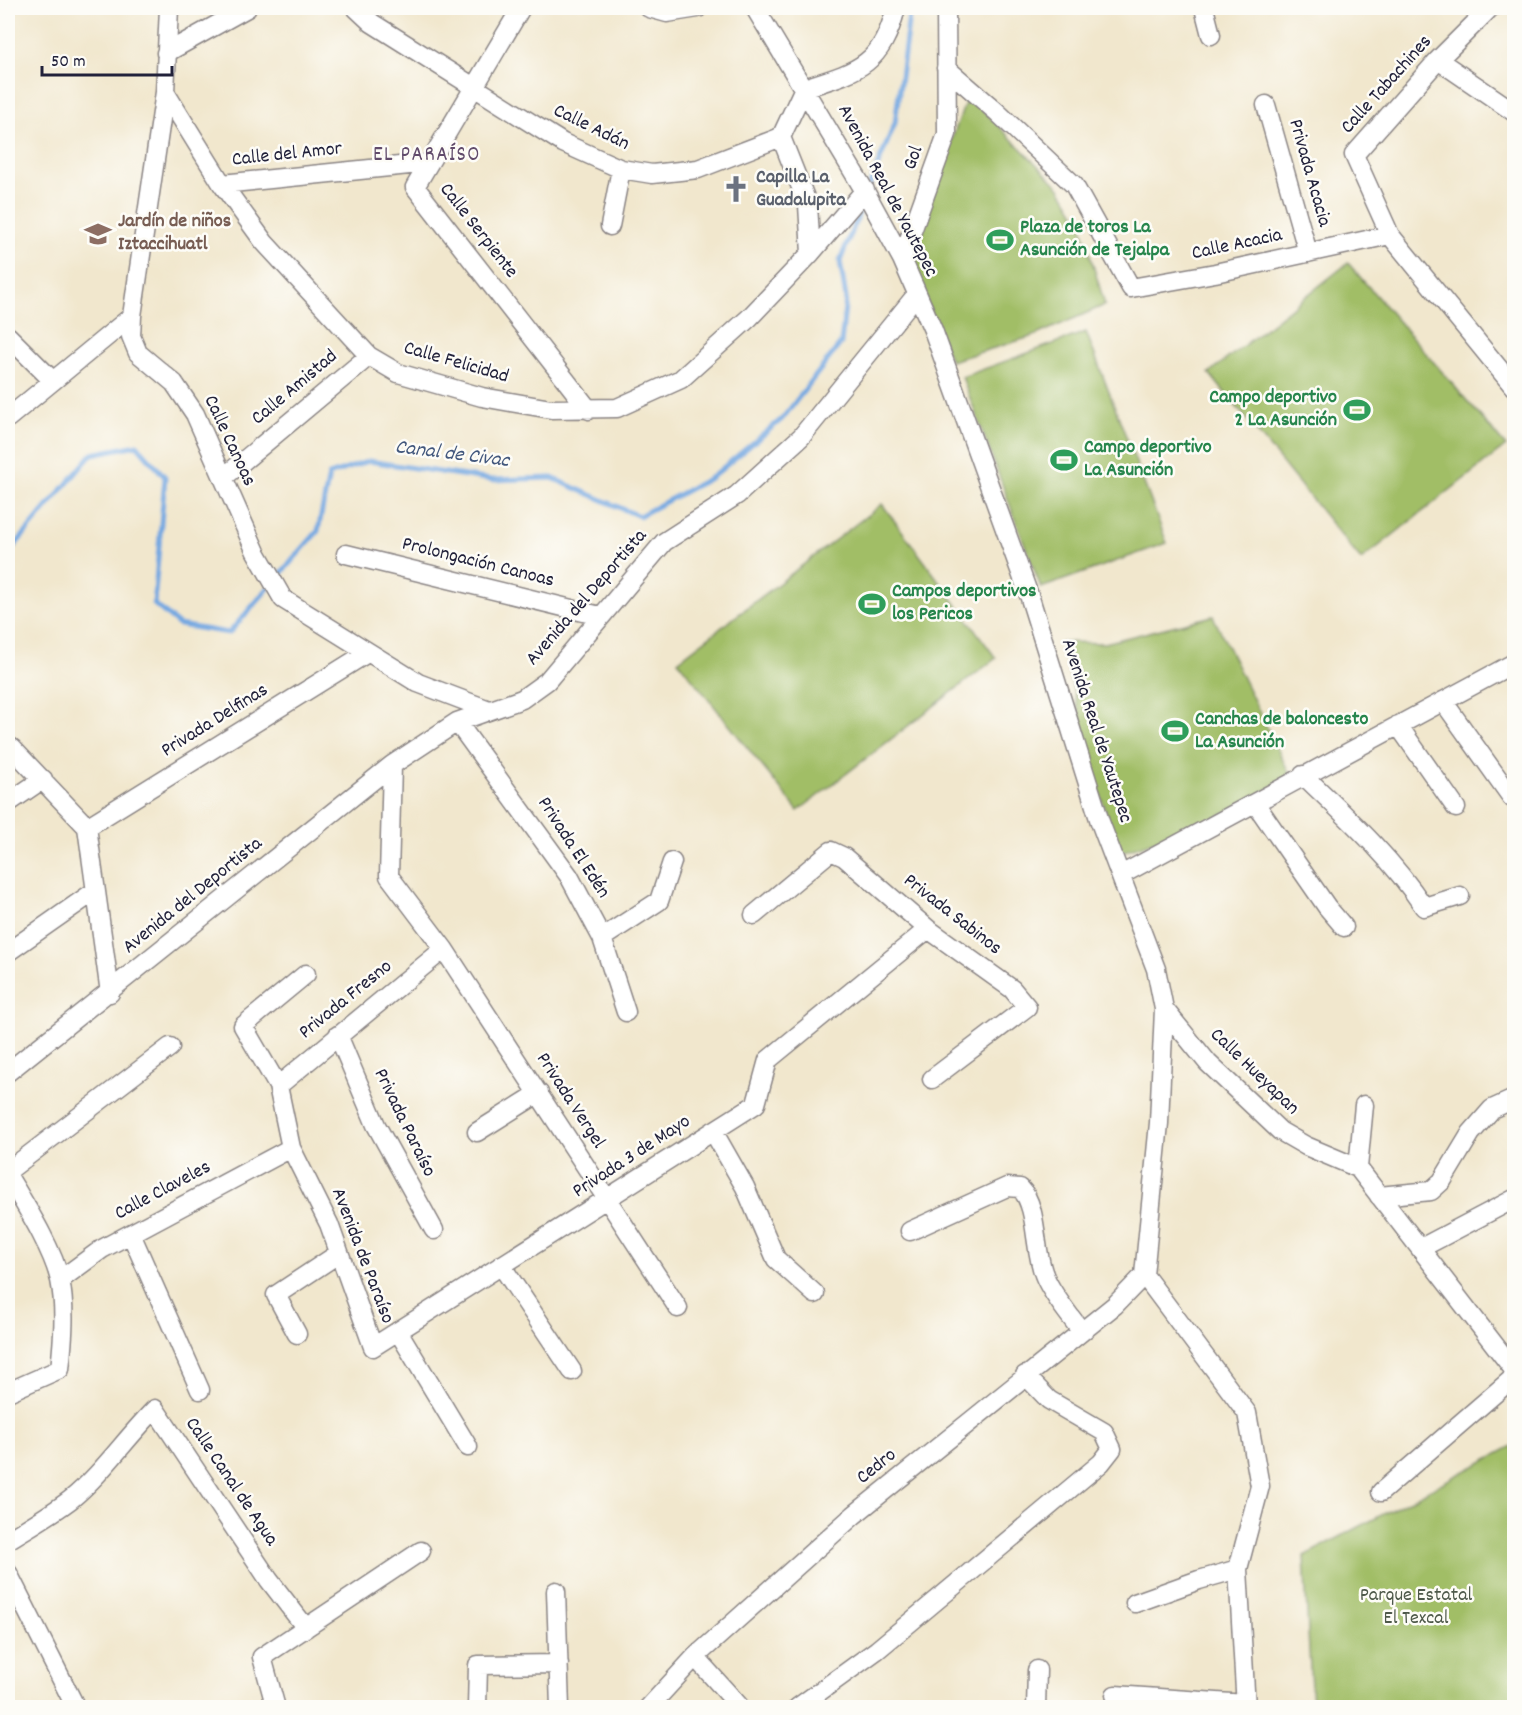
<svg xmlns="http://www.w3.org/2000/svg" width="1522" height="1715" viewBox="0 0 1522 1715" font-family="Dekko,sans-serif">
<rect width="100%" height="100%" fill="#fdfcf7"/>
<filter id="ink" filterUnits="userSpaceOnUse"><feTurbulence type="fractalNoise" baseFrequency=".0167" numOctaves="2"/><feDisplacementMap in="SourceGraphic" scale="12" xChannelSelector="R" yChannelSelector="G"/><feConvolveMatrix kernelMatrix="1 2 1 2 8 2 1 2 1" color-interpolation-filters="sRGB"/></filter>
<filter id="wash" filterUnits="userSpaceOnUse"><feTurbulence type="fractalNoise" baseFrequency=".008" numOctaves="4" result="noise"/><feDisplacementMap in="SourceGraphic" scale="24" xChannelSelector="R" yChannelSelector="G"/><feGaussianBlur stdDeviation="1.35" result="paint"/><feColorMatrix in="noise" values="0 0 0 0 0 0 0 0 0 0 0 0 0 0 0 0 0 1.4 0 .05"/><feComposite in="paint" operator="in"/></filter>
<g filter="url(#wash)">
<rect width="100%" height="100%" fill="#f1e7cd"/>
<path fill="#a1be66" stroke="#627050" stroke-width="1.5" d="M968,95L1060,188L1080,221L1105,305L1034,336L951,361L908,258Z
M1348,263L1506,446L1361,560L1209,373Z
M1086,332L1167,543L1041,588L962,377Z
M882,504L996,658L798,811L678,661Z
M1213,616L1291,777L1206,823L1119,853L1094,776L1062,642L1105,643Z
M1514,1445V1707H1312L1304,1556Z"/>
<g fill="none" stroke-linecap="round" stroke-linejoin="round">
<path stroke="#74a8e1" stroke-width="5" d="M868,189L895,123L910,8
M8,550H11L92,454L137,445L165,477L154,604L179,625L229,633L270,586
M276,579L318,531L329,475L369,461L492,480L552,478L639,516L712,477L782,419L841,343L846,298L840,261L863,203"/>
</g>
</g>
<g filter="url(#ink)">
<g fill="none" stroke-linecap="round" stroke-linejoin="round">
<defs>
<path id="minor" d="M169,8L165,92L132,316L131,336L138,353L174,383L195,414L256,552L283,599L418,683L489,710
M356,8L372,23L563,143L621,169L652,174L698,169L781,137L804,88C858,71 881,66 896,8
M521,8L415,187L589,410
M649,8L667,13L698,8
M755,8L866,193L902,259L933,330L1030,598L1100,822L1156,969L1164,1009L1159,1123L1144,1275L1247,1413L1260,1486L1238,1569L1246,1708
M1204,8L1211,35
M1490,8L1438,60L1354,155L1390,235L1514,387
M166,53L247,8
M1438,60L1514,112
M946,68L997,112L1074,185L1131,288L1215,273L1390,235
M165,92L222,184L264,242L369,356L398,373L482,397L551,409L617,408L681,379L749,318L811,253L808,205L781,137
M1266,105L1308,253
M222,184L429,163
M610,226L621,169
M811,253L865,190
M902,259L947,134L946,8
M8,336L53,381
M8,418L132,316
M223,478L369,356
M346,554L600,616
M1443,701L1512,798
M457,722L569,876L602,938L626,1012
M1398,725L1456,808
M12,748L87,827L110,993
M392,765L389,876L444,949L678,1308
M1303,775C1347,817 1390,856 1424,907L1460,896
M8,803L43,779
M1255,803L1327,907L1344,927
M87,827L367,653
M1121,875L1514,663
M754,915L831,851L844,857L928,929L1012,989L1027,1007L932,1079
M602,938L659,901L672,862
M8,952L95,891
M306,974L243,1026L278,1086L291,1148L329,1224L373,1347L756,1104L768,1060L928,929
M1164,1009L1208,1063L1280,1131L1306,1146L1358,1168L1514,1370
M338,1035L376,1125L434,1230
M8,1072L392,765L457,722L522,699L547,681L664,542L737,495L801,437L917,294
M278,1086L444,949
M713,1131L745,1187L776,1259L815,1294
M477,1132L539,1093
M1358,1168L1364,1105
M8,1171L170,1047
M8,1176C25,1205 52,1247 60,1280C66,1309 63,1341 60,1369L8,1392
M1379,1196L1431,1191L1442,1181L1471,1133L1492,1109L1514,1099
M910,1231L1007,1187L1020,1188C1039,1207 1033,1250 1045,1277C1053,1296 1069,1314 1081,1331
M131,1234L200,1390
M1421,1248L1514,1199
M501,1265L572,1371
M60,1280L102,1249L291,1148
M398,1331L468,1447
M297,1334L276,1295L338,1254
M1381,1492L1514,1377
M8,1540C29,1527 50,1515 70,1500C102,1474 126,1438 155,1409L269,1580L306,1628
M8,1573L76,1708
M556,1591L560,1708
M1135,1603L1199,1580L1238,1569
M695,1657L741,1708
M1115,1695L1246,1704
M276,1708L262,1657L421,1551
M477,1708L478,1665L559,1664
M648,1708L695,1657L854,1515L1115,1305L1144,1275
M797,1708L877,1650L1101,1463L1112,1449L1104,1432L1049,1400L1025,1375
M1036,1708L1037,1670"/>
</defs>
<use href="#minor" stroke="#8a8484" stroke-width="21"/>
<use href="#minor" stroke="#fff" stroke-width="18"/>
</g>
</g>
<defs>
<symbol id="church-bare" viewBox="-9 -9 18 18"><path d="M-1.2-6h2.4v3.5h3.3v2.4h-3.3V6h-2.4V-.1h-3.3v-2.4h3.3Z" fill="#6b7280" stroke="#fdfcf7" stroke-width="2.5" paint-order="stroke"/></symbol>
<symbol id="school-bare" viewBox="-9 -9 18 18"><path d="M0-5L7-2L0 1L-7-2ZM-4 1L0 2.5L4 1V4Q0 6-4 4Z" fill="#8d6e63" stroke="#fdfcf7" stroke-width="2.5" paint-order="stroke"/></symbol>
<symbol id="stadium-bare" viewBox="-9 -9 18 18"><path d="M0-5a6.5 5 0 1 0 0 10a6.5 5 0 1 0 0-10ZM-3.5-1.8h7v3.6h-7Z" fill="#2e9e5b" stroke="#fdfcf7" stroke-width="2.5" paint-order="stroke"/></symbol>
</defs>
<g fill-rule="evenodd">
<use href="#church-bare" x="717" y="170" width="38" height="38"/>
<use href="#school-bare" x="79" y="215" width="38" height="38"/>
<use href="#stadium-bare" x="981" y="221" width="38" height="38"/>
<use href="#stadium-bare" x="1338" y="391" width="38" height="38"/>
<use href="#stadium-bare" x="1045" y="441" width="38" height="38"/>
<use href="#stadium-bare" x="853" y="585" width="38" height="38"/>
<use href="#stadium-bare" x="1156" y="712" width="38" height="38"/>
</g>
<g text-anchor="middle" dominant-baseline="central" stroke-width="5" stroke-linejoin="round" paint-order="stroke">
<g font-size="20" fill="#22223b" stroke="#fdfcf7">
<text transform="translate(1387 85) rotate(-48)">Calle Tabachines</text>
<text transform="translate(591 128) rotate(26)">Calle Adán</text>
<text transform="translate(287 155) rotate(-6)">Calle del Amor</text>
<text transform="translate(914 158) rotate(-70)">Gol</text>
<text transform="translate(1309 173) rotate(74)">Privada Acacia</text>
<text transform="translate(887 191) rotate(62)">Avenida Real de Yautepec</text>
<text transform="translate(478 231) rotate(52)">Calle Serpiente</text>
<text transform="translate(1237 245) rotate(-12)">Calle Acacia</text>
<text transform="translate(456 363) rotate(16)">Calle Felicidad</text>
<text transform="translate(295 388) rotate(-40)">Calle Amistad</text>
<text transform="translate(229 441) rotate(65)">Calle Canoas</text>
<text transform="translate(478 563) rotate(14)">Prolongación Canoas</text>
<text transform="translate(587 598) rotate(-49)">Avenida del Deportista</text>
<text transform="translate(215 721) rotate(-32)">Privada Delfinas</text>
<text transform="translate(1096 731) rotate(72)">Avenida Real de Yautepec</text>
<text transform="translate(573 848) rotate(57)">Privada El Edén</text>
<text transform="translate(193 896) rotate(-39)">Avenida del Deportista</text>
<text transform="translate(952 915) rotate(38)">Privada Sabinos</text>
<text transform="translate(346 1000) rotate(-39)">Privada Fresno</text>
<text transform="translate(1254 1072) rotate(44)">Calle Hueyapan</text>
<text transform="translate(570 1101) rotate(57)">Privada Vergel</text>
<text transform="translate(404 1123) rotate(64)">Privada Paraíso</text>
<text transform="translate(632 1157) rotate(-33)">Privada 3 de Mayo</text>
<text transform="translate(163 1191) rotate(-28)">Calle Claveles</text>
<text transform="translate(362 1256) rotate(69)">Avenida de Paraíso</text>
<text transform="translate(877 1467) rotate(-39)">Cedro</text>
<text transform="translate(231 1482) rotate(56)">Calle Canal de Agua</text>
</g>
<g font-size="20" font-weight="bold" fill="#5b616d" stroke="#fdfcf7" text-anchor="start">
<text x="756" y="178">Capilla La<tspan x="756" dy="23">Guadalupita</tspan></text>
</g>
<g font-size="20" font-weight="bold" fill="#785e54" stroke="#fdfcf7" text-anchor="start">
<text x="118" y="222">Jardín de niños<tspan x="118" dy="23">Iztaccihuatl</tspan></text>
</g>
<g font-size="20" font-weight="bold" fill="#27864d" stroke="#fdfcf7" text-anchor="start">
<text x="1020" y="228">Plaza de toros La<tspan x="1020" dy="23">Asunción de Tejalpa</tspan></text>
<text x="1337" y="398" text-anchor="end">Campo deportivo<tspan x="1337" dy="23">2 La Asunción</tspan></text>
<text x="1084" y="448">Campo deportivo<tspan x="1084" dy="23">La Asunción</tspan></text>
<text x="892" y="592">Campos deportivos<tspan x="892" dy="23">los Pericos</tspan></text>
<text x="1195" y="720">Canchas de baloncesto<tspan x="1195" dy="23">La Asunción</tspan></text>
</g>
<g font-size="20" fill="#4e594a" stroke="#fdfcf7">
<text x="1416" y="1596">Parque Estatal<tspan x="1416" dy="23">El Texcal</tspan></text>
</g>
<g font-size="21" letter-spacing="1.5" fill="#614b6b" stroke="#fdfcf7">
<text x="427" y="156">EL PARAÍSO</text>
</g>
<g font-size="21" font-style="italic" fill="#43587d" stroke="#fdfcf7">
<text transform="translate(452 455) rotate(7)">Canal de Civac</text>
</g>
</g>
<rect width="1522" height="1715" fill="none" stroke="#fdfcf7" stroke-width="30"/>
<path d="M42 66v9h130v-9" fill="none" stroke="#22223b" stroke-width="3"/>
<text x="51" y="66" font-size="18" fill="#22223b" stroke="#fdfcf7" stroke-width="4.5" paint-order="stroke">50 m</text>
</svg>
